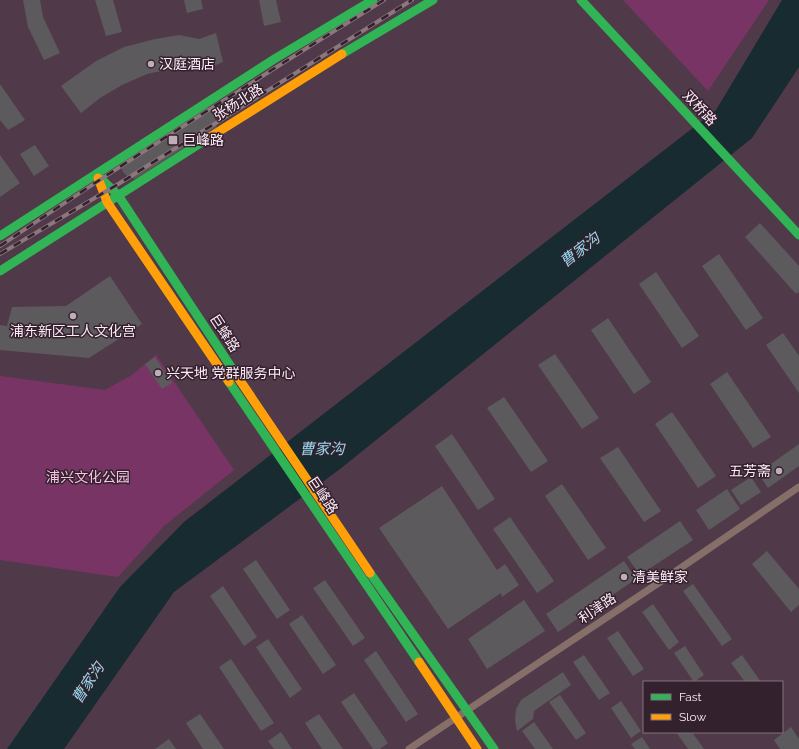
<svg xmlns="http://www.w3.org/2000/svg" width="799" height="749" viewBox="0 0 799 749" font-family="Raleway,'Noto Sans SC',sans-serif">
<rect width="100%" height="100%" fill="#503a4a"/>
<path fill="#793466" d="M623,0H769L708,91Z
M156,355L234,470L164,526L118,577L0,560V376L105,390L132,375Z"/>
<path fill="#172b31" d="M782,0H799V67L752,138L340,469L174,592L64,749H7L120,587L184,522L716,110Z"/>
<path fill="#5c5a5c" d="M23,0H40L43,17L60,53L44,60L28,27Z
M95,0H113L122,32L106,36Z
M184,0H201L203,9L187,13Z
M259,0H276L281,22L264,26Z
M216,33L223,62L206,69H171L147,74L122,85L100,98L81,113L61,86L96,61L124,47L155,39L179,35L199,39Z
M0,84L25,120L8,130L0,120Z
M204,106L209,108L214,114L217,127L135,179L128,177L123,172L120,165L121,158Z
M35,145L49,166L34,176L20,154Z
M0,155L20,183L0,197Z
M760,223L799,266V292L796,294L745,237Z
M719,254L763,318L746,330L702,266Z
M656,272L699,336L682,348L639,284Z
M110,276L142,324L89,358L0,350V325L7,326L12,307L66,306Z
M608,318L651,382L634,394L591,330Z
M783,333L799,356V393L766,345Z
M555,354L599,418L582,429L538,365Z
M155,357L172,383L162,389L145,364Z
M727,372L771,437L753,448L710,384Z
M504,397L548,461L531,472L487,408Z
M672,412L716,476L698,488L655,424Z
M452,434L495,499L478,510L435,446Z
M799,444V466L768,488L758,473Z
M618,447L661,511L644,522L600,458Z
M751,477L761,492L741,505L731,490Z
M562,484L606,548L588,560L545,496Z
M442,486L497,570L505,564L519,585L502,597L501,593L448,629L379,528Z
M727,489L740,509L709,530L696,510Z
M510,517L554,581L537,593L493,529Z
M680,521L693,540L640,575L627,557Z
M767,551L799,589V605L791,612L752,564Z
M256,560L290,610L277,619L243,569Z
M624,561L636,579L558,632L546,614Z
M325,580L365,638L353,646L313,588Z
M693,584L732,639L722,646L683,591Z
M223,586L257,637L244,646L210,596Z
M524,600L545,631L487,669L468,639Z
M653,604L679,642L669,650L642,612Z
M302,615L336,665L323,674L289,624Z
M618,631L644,669L633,676L607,638Z
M268,639L302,689L290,698L256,647Z
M685,646L704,675L694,682L674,653Z
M376,651L418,714L406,722L364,660Z
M584,655L610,693L599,700L573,662Z
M742,655L761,682H745L731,663Z
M231,659L274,723L261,731L219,667Z
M563,672L571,685L534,711L533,719L517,731L515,720L516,709L521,700Z
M354,693L388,743L380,749H373L341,702Z
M560,695L586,733L576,740L549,702Z
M621,701L641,731L631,738L611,708Z
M200,714L224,749H203L186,723Z
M319,714L343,749H322L305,723Z
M534,722L553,749H535L522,731Z
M791,727L799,739V749H780L774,740Z
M281,732L292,749H274L268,741Z
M676,732H692L704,749H688Z
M642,737L650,749H635L631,744Z
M169,739L176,749H155Z"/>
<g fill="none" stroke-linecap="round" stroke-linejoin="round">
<path stroke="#866e69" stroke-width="7" d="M409,749L663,580L799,487"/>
<path stroke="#30b455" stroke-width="9" d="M581,0L799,235
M342,54L433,0
M96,174L118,195L237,376
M0,236L276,58L373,0
M0,271L210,137
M229,382L419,662
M370,573L494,749"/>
<path stroke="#ff9f0a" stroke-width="9" d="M210,137L342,54
M98,178L107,202L229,382
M237,376L370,573
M419,662L477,749"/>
<defs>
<path id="rail" d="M0,246C126,161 255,80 384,0
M0,254L120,183L412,0"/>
</defs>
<use href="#rail" stroke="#8c777c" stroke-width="4"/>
<use href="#rail" stroke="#33212d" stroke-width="2.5" stroke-dasharray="8" stroke-linecap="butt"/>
</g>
<g fill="#c1acba" stroke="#33212d" stroke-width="1.5">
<circle cx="151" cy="64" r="4"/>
<rect x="168" y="135" width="10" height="10" rx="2"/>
<circle cx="73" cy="316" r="4"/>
<circle cx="158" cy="373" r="4"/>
<circle cx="779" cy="471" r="4"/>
<circle cx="624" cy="577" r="4"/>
</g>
<g text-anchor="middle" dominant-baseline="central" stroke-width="3" stroke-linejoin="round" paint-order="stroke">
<g font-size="14" fill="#feeaf7" stroke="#33212d" text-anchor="start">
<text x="159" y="64">汉庭酒店</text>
<text x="182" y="140">巨峰路</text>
<text x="73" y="331" text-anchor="middle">浦东新区工人文化宫</text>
<text x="166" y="373">兴天地 党群服务中心</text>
<text x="771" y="471" text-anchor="end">五芳斋</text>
<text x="632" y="577">清美鲜家</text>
</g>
<g font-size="14" fill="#feeaf7" stroke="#33212d">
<text transform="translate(238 102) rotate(-32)">张杨北路</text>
<text transform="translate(700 108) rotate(47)">双桥路</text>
<text transform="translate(225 333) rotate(57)">巨蜂路</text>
<text transform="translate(323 495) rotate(56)">巨峰路</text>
<text transform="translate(597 608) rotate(-34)">利津路</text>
</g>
<g font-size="14" fill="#f8c2e6" stroke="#33212d">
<text x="88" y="477">浦兴文化公园</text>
</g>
<g font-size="15" font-style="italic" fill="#94dbf1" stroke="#33212d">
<text transform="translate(580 250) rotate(-38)">曹家沟</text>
<text x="322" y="449">曹家沟</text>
<text transform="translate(88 683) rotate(-57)">曹家沟</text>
</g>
</g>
<rect x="643" y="681" width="140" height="52" fill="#33212d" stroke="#84717e"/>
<rect x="651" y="694" width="20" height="6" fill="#30b455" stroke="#84717e"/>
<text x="679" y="701" font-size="12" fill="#feeaf7">Fast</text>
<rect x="651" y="714" width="20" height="6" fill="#ff9f0a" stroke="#84717e"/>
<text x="679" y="721" font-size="12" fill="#feeaf7">Slow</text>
</svg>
